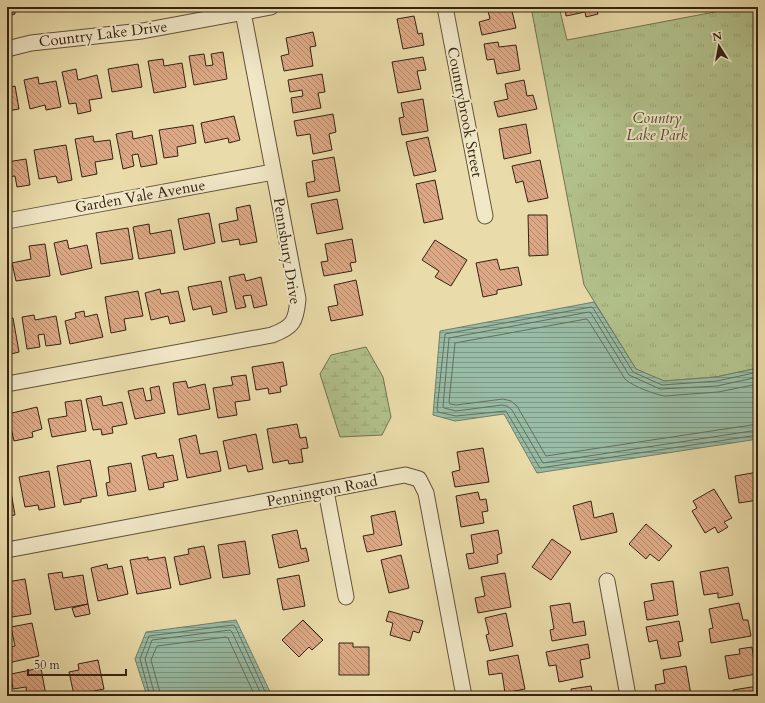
<svg xmlns="http://www.w3.org/2000/svg" width="765" height="703" viewBox="0 0 765 703" font-family="Cardo,serif">
<defs>
<pattern id="grass-tufts" width="24" height="20" patternUnits="userSpaceOnUse"><rect width="24" height="20" fill="#b2c28c"/><path d="M3 7l-1-3M5 7V3M7 7l1-3M15 17l-1-3M17 17v-4M19 17l1-3" fill="none" stroke="#9aa678"/></pattern>
<pattern id="wetland-marsh" width="20" height="14" patternUnits="userSpaceOnUse"><rect width="20" height="14" fill="#b2c28c"/><path d="M1 5h8M5 5V1M11 12h8M15 12V8" fill="none" stroke="#9aa678"/></pattern>
<pattern id="water-rules" width="6" height="5" patternUnits="userSpaceOnUse"><rect width="6" height="5" fill="#98bca5"/><path d="M0 2.5h6" fill="none" stroke="#7d9885"/></pattern>
<pattern id="building-back-hatch" width="6" height="6" patternUnits="userSpaceOnUse"><rect width="6" height="6" fill="#dca885"/><path d="M-1 5l2 2M0 0l6 6M5-1l2 2" fill="none" stroke="#b3886b"/></pattern>
</defs>
<rect width="100%" height="100%" fill="#eadcaa"/>
<filter id="stains"><feTurbulence type="fractalNoise" baseFrequency=".005" numOctaves="4"/><feColorMatrix values="0 0 0 0 .2 0 0 0 0 .09 0 0 0 0 .02 0 0 0 .5 -.17"/></filter>
<radialGradient id="worn" r=".72"><stop offset=".6" stop-color="#630" stop-opacity="0"/><stop offset="1" stop-color="#630" stop-opacity=".3"/></radialGradient>
<path fill="url(#grass-tufts)" stroke="#73724f" d="M531,7H559L567,40L741,7H758V368L716,377L664,381L636,369L584,285Z"/>
<path fill="url(#wetland-marsh)" stroke="#73724f" d="M366,347L383,377L391,417L382,435L340,437L320,374L331,355Z"/>
<path fill="url(#water-rules)" stroke="#707e6a" d="M594,302L636,369L664,381L716,377L758,368V439L537,473L504,414L455,421L433,415L440,331Z
M236,620L272,696H147L135,659L146,632Z"/>
<g fill="none" stroke-linecap="round" stroke-linejoin="round">
<path stroke="#666f5c" stroke-width="1" d="M758,372L717,381L662,385L633,372L593,308L591,307L445,334L437,410L438,412L456,416L506,411L540,468L758,435
M758,377L717,386L660,389L629,375L591,313L589,312L449,338L443,407L444,408L456,411L502,405L507,406L512,410L543,463L758,430
M758,384L718,392L665,396C656,395 632,386 625,379L588,320L586,319L455,343L449,402L450,404L456,405L503,399L511,401L517,406L546,456L758,424
M150,696L140,659L149,636L233,625L235,626L267,696
M155,696L145,659L152,640L230,630L232,632L262,696
M161,696L151,660L157,646L226,637L228,638L255,696"/>
</g>
<path fill="url(#building-back-hatch)" stroke="#342212" d="M7,7H14L15,14L7,16Z
M487,7H511L516,28L482,35L479,22L490,19Z
M565,7H596L598,14L586,17L585,12L566,16Z
M414,16L418,34L422,33L424,45L403,49L397,19Z
M313,32L316,46L310,47L313,66L284,71L281,56L289,54L286,38Z
M498,42L499,47L516,45L520,70L497,74L494,59L487,60L484,44Z
M223,52L227,79L194,85L189,56L204,54L206,66L213,65L211,54Z
M423,57L426,70L417,71L421,89L398,93L392,62Z
M163,59L164,66L182,63L186,87L154,93L148,61Z
M138,64L142,87L112,92L108,69Z
M76,69L78,80L97,75L102,98L89,100L91,111L78,114L76,103L69,104L62,72Z
M322,74L325,92L318,93L321,108L293,113L291,98L303,96L302,90L290,92L288,80Z
M38,77L39,84L56,81L61,107L46,110L45,105L30,109L24,80Z
M524,80L527,96L533,95L537,109L498,117L494,102L508,99L505,84Z
M15,86L19,109L7,111V88Z
M423,99L428,131L402,135L399,118L404,117L401,103Z
M333,114L336,132L329,134L332,150L313,154L310,134L297,136L294,121Z
M234,116L240,140L229,143L228,138L205,143L201,123Z
M526,124L531,153L504,159L499,129Z
M193,125L196,143L177,147L178,156L164,158L159,130Z
M132,131L133,139L152,135L157,164L141,167L138,154L132,155L134,166L123,169L116,134Z
M93,136L94,142L110,140L113,159L95,162L97,174L82,177L75,139Z
M428,137L436,171L414,176L406,142Z
M66,145L72,180L58,183L56,176L39,179L34,150Z
M334,157L340,191L308,197L306,183L315,181L312,161Z
M26,159L30,185L17,187L15,176L8,177L10,190L7,191V162Z
M540,160L548,198L528,202L523,181L516,183L512,166Z
M435,180L443,219L424,223L416,184Z
M337,199L343,229L317,234L311,204Z
M250,205L257,242L240,245L239,239L222,242L219,224L238,220L236,208Z
M209,213L215,243L184,250L178,219Z
M528,215H547L548,255L529,256Z
M149,224L150,234L171,230L175,253L139,259L133,227Z
M128,228L133,259L101,264L96,233Z
M352,239L356,262L350,263L352,271L324,276L321,262L328,261L325,244Z
M67,240L69,249L87,245L92,268L61,275L54,243Z
M435,240L467,260L451,286L435,277L439,271L422,260Z
M45,244L50,276L16,281L12,263L31,259L29,246Z
M497,259L500,270L518,267L522,285L497,290V294L483,297L476,263Z
M244,274L246,281L261,277L267,305L254,308L251,295L243,296L246,307L236,309L229,277Z
M356,280L363,315L331,321L328,307L338,305L334,285Z
M221,281L227,312L213,315L211,306L193,310L188,287Z
M160,289L161,294L178,291L185,321L170,324L168,316L151,320L145,293Z
M138,291L143,316L124,319L126,330L111,333L105,297Z
M84,311L85,317L97,314L103,337L70,344L65,321L76,318L75,313Z
M34,315L35,320L56,316L61,344L46,346L44,334L38,335L40,347L27,349L22,317Z
M13,318L19,352L7,355V319Z
M283,362L287,385L280,387L281,392L269,394L268,388L256,390L252,367Z
M246,375L250,400L235,402L237,415L218,418L213,388L233,385L231,377Z
M186,381L188,388L205,384L210,409L178,415L173,383Z
M159,386L165,413L135,419L128,391L143,388L146,401L152,400L150,388Z
M101,396L103,406L122,402L127,424L112,427L113,433L102,435L101,429L93,430L86,399Z
M81,400L86,431L52,437L48,419L67,416L65,402Z
M37,407L42,429L32,432L33,437L14,441L8,414Z
M297,424L300,438L306,437L308,448L301,449L303,462L289,464L288,460L273,463L267,429Z
M256,434L263,469L248,472L246,465L229,469L223,441Z
M196,435L200,454L217,451L221,471L187,478L179,439Z
M483,448L489,482L455,487L452,472L460,470L457,452Z
M156,453L157,458L173,455L178,480L163,483L164,487L149,490L142,456Z
M90,460L97,496L81,499V502L64,505L57,466Z
M131,463L136,491L108,496L106,483L110,482L108,467Z
M49,471L55,507L39,510L38,505L25,507L19,477Z
M758,472V500L739,503L735,476Z
M7,475H8L15,515L7,516Z
M714,489L732,518L724,522L728,527L718,533L715,527L705,533L692,511L697,508L693,501Z
M478,492L480,500L486,499L488,511L482,512L484,523L461,527L456,496Z
M591,501L594,518L613,513L617,532L581,540L573,506Z
M395,511L402,545L367,552L363,536L374,534L371,516Z
M646,524L672,546L659,561L650,554L646,559L629,544Z
M297,530L301,549L306,548L309,561L279,568L272,535Z
M498,530L502,553L497,555L498,563L469,569L466,554L474,553L471,535Z
M552,539L571,552L551,580L532,567Z
M245,541L250,574L223,578L218,545Z
M204,546L211,578L180,585L174,557L189,554L188,549Z
M401,555L409,588L389,593L381,560Z
M148,557V560L165,557L171,588L137,594L130,560Z
M107,564L108,569L122,566L128,594L98,601L91,568Z
M728,567L733,595L718,598V593L704,595L700,572Z
M62,572L63,578L83,575L88,604L55,610L48,574Z
M505,573L511,607L478,613L475,598L485,596L481,577Z
M299,575L305,606L283,610L277,579Z
M25,579L31,614L12,617L9,597L7,598V582Z
M673,581L678,615L647,620L644,602L654,600L651,584Z
M570,603L573,623L584,621L586,635L552,641L550,630L554,629L550,606Z
M739,603L743,620H748L751,636L711,643L709,629L713,628L709,609Z
M88,604L90,614L75,617L72,608Z
M389,611L423,621L419,633L413,631L410,641L390,635L393,623L386,621Z
M506,613L513,646L490,651L486,635L489,634L485,618Z
M303,620L323,640L312,650L309,647L299,657L282,640Z
M679,621L683,641L678,642L681,656L661,659L657,640L649,642L646,627Z
M32,623L39,656L8,663L7,648L15,646L11,627Z
M339,643H353V647H369V675H339Z
M588,644L590,658L580,660L583,677L559,682L556,665L549,666L546,652Z
M752,647L756,674L729,679L725,656L740,654L739,649Z
M518,655L525,689L505,693L502,673L489,675L487,661Z
M98,660L104,689L74,695L69,672L79,670L78,664Z
M686,666L691,695L657,696L655,685L665,683L663,670Z
M41,668L46,696H27L26,687L13,689L11,674Z
M591,686L593,696H572L571,689Z
M758,686V696H734L733,690Z"/>
<g fill="none" stroke-linecap="round" stroke-linejoin="round">
<defs>
<path id="minor" d="M445,7L485,216
M7,49L31,43L142,31L271,7
M7,221L273,172
M7,384L272,335C293,327 296,322 298,299L242,7
M326,491L346,597
M7,550L405,475L419,479L426,493L464,696
M607,581L628,696"/>
</defs>
<use href="#minor" stroke="#625038" stroke-width="17"/>
<use href="#minor" stroke="#f1e8c8" stroke-width="15"/>
</g>
<g text-anchor="middle" dominant-baseline="central" stroke-width="4" stroke-linejoin="round" paint-order="stroke">
<g font-size="15" fill="#342212" stroke="#f1e8c8">
<text transform="translate(103 34) rotate(-7)">Country Lake Drive</text>
<text transform="translate(465 112) rotate(79)">Countrybrook Street</text>
<text transform="translate(140 196) rotate(-10)">Garden Vale Avenue</text>
<text transform="translate(287 251) rotate(81)">Pennsbury Drive</text>
<text transform="translate(322 491) rotate(-11)">Pennington Road</text>
</g>
<g font-size="15" font-style="italic" fill="#544a30" stroke="#f1e8c8">
<text x="657" y="118">Country<tspan x="657" dy="17">Lake Park</tspan></text>
</g>
</g>
<rect width="765" height="703" fill="none" stroke="#eadcaa" stroke-width="24"/>
<rect x="8" y="8" width="749" height="687" fill="none" stroke="#342212" stroke-width="2"/>
<rect x="12" y="12" width="741" height="679" fill="none" stroke="#342212"/>
<g transform="translate(719 46) rotate(349)" stroke="#f1e8c8" stroke-width="3" paint-order="stroke">
<path d="M0-3L7 15L0 10L-7 15Z" fill="#342212"/>
<text y="-6" font-size="11" font-weight="bold" text-anchor="middle" fill="#342212">N</text>
</g>
<path d="M28 669v6h98v-6" fill="none" stroke="#342212" stroke-width="2"/>
<text x="34" y="669" font-size="12" fill="#342212" stroke="#f1e8c8" stroke-width="3" paint-order="stroke">50 m</text>
<rect width="100%" height="100%" filter="url(#stains)"/>
<rect width="100%" height="100%" fill="url(#worn)"/>
</svg>
